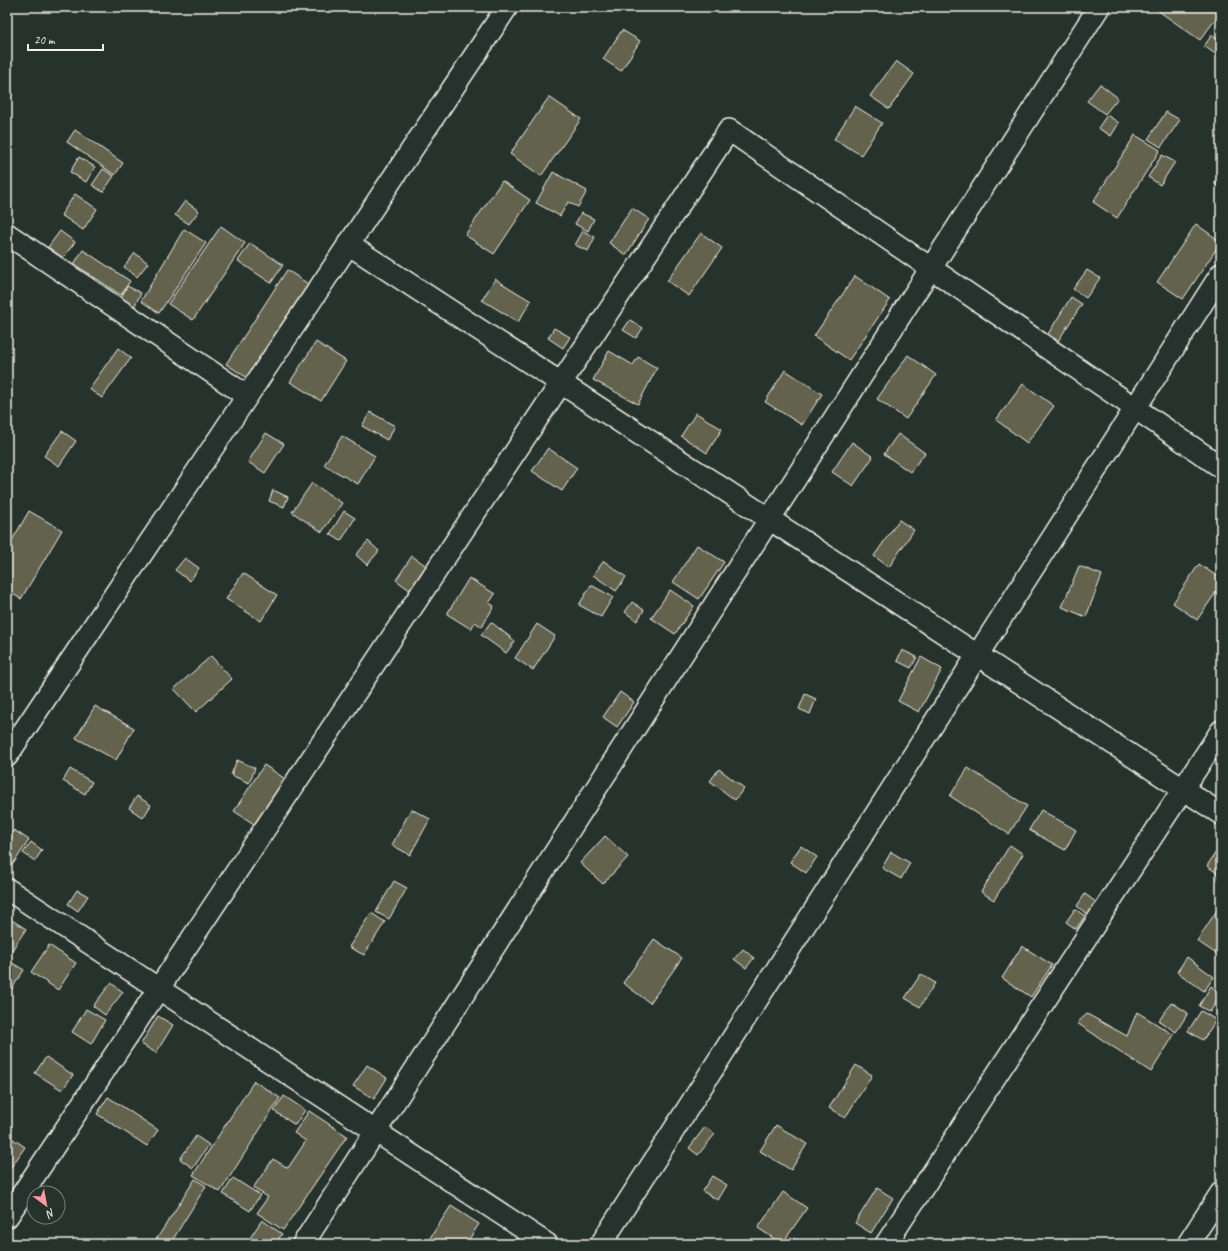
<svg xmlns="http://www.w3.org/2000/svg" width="1228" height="1251" viewBox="0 0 1228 1251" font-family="Caveat,sans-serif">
<rect width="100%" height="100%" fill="#26332d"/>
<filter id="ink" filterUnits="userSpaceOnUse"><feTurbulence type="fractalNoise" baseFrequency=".025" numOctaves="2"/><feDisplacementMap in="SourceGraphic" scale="8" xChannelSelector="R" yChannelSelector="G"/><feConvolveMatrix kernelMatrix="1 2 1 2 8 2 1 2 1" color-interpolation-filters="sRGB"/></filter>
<g filter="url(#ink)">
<path fill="#63624e" stroke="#f4f1e8" d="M1159,7H1221V12L1200,40L1157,10Z
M622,30L640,41L621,71L603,59Z
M1212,35L1221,42V58L1204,46Z
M896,61L914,74L889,109L870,96Z
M1100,84L1118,98L1105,114L1087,101Z
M549,97L581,119L541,176L510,154Z
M855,106L882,123L861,155L834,139Z
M1166,112L1180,120L1161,147L1148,139Z
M1107,115L1119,123L1111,136L1098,128Z
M75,130L123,163L115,175L67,142Z
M1135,135L1160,150L1117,218L1093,202Z
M1162,155L1175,162L1160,185L1148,177Z
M79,157L95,167L86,182L70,172Z
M103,169L114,176L103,192L92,185Z
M553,172L587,191L578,207L568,202L560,216L536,203Z
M1221,173V188L1214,183Z
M502,181L530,200L494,254L465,235Z
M75,194L97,209L83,230L61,215Z
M185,201L199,211L189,224L175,215Z
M632,208L649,219L626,255L609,243Z
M581,213L594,219L588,231L575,224Z
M1196,224L1221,242L1183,299L1157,282Z
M221,226L245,243L193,320L168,304Z
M184,229L206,243L159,313L141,301Z
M60,231L75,242L63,258L48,247Z
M583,231L595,237L588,251L575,245Z
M701,233L722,248L689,296L667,281Z
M250,243L283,265L271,283L238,261Z
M83,250L130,281L121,295L74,264Z
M135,253L148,263L137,277L124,267Z
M287,270L313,287L252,381L226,364Z
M1087,270L1100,278L1086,298L1073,289Z
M855,276L890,300L849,360L814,336Z
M495,279L531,301L518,322L482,300Z
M127,286L141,293L134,307L120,300Z
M1071,297L1082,304L1058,341L1048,334Z
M630,320L643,328L636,338L623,330Z
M554,328L570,337L563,348L548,338Z
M316,342L346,361L321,401L290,382Z
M118,348L131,358L102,398L89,389Z
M609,351L633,365L638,357L657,368L638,404L593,380Z
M908,355L936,375L906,419L877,399Z
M785,370L822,394L802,425L765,402Z
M1023,384L1054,406L1027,443L996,420Z
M370,412L395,426L387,440L362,426Z
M696,413L722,429L707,453L681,436Z
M62,431L76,441L59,466L44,456Z
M266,433L284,444L265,473L248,462Z
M898,434L925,453L910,472L884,454Z
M342,436L375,456L358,484L324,465Z
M852,442L873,457L853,486L832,472Z
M548,448L577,468L562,491L532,471Z
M312,483L342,503L322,532L292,512Z
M273,490L288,497L284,507L269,501Z
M29,511L62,530L21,599L7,590V549Z
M344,511L355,518L341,541L330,534Z
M899,520L914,530L889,567L874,556Z
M368,541L379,551L367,565L356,555Z
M697,545L724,562L699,599L673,582Z
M412,556L428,567L411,591L396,580Z
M185,558L199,568L190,581L175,570Z
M604,561L626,577L616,591L593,575Z
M1199,564L1221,579V585L1197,620L1173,603Z
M1079,566L1102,575L1086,617L1062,607Z
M243,573L277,595L261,621L226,599Z
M469,578L495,594L489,603L494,606L482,627L475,622L471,629L447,614Z
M591,585L613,597L601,617L579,605Z
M670,590L694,606L675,634L651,618Z
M632,602L644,610L637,621L625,612Z
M491,622L515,641L506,653L481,635Z
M537,624L555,636L533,670L515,658Z
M902,650L917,657L911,668L897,661Z
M211,656L232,679L196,712L174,689Z
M921,657L942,669L919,712L898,701Z
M620,692L634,702L617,727L603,717Z
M805,694L816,699L810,714L799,709Z
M95,706L134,728L116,760L76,738Z
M237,760L255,768L249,783L231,775Z
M264,765L287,780L257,826L234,811Z
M968,768L1027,806L1009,834L950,796Z
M70,769L92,782L85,794L63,781Z
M719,769L744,788L735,800L710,781Z
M137,796L151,805L143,818L129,808Z
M411,809L430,819L410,855L392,845Z
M1041,810L1076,830L1065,850L1029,830Z
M14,830L29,840L13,864L7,860V840Z
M605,836L628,857L603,884L580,863Z
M31,842L42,850L35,861L23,853Z
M1010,845L1023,854L994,900L981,892Z
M801,846L817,857L806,873L790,862Z
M891,852L910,863L901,879L882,868Z
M1216,852L1221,856L1220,875L1207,866Z
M394,881L407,888L389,919L376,912Z
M77,890L88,896L78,911L68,904Z
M1085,894L1097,903L1088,915L1077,906Z
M1221,904V957L1197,941Z
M1075,909L1085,916L1076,929L1066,922Z
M371,913L385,922L364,955L349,947Z
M7,917L26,929L10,953L7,951Z
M654,939L682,958L650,1003L623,983Z
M49,945L76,963L58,990L31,972Z
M1022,946L1052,965L1031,997L1002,978Z
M743,949L754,958L746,968L734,959Z
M1187,957L1214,977L1204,991L1177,972Z
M9,961L24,970L7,996V964Z
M921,974L935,983L920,1007L905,998Z
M111,983L123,992L105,1015L93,1006Z
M1211,986L1221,994L1210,1012L1199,1006Z
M1171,1002L1188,1013L1176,1032L1159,1021Z
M86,1009L105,1020L91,1044L72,1032Z
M1201,1011L1216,1020L1203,1040L1188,1031Z
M1137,1012L1174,1035L1151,1072L1077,1023L1087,1014L1127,1036Z
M158,1016L173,1025L156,1053L141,1044Z
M46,1057L73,1075L62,1090L35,1073Z
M367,1065L387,1078L374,1099L353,1086Z
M856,1065L872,1075L845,1118L829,1108Z
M254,1081L280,1098L220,1192L193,1175Z
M284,1096L305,1110L295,1125L274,1111Z
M108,1097L158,1130L147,1146L97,1114Z
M309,1111L347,1136L283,1230L257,1213L268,1197L253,1188L273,1159L288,1168L306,1141L294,1133Z
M776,1125L807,1144L791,1170L760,1151Z
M705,1127L715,1134L698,1155L689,1148Z
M196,1136L209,1145L193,1168L180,1159Z
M13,1139L25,1147L7,1173V1147Z
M712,1176L727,1185L718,1200L702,1191Z
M233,1178L260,1195L250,1211L223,1194Z
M195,1179L206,1186L170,1244H164L156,1240Z
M877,1188L893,1198L871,1233L855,1223Z
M783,1192L807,1208L782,1244L758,1228Z
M451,1206L479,1224L466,1244H426Z
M262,1220L282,1234L275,1244H246Z
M791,1237L803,1244H787Z"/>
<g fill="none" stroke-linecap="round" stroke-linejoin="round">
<defs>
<path id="street" d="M7,234L247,396
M348,244L1221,814
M7,756L507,7
M7,889L547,1244
M7,1217L729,130L1221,467
M303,1244L1099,7
M601,1244L1221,274
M886,1244L1221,731
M1188,1244L1221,1193"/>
</defs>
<use href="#street" stroke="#f4f1e8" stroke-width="24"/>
<use href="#street" stroke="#26332d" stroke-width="21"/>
</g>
</g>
<rect width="1228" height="1251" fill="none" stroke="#26332d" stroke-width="24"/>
<rect x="12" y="12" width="1204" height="1227" fill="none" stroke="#f4f1e8" stroke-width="1.5" filter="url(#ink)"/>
<g transform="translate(46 1205) rotate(148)"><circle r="19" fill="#26332d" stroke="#787f78"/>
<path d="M0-3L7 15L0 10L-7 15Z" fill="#ff9aa2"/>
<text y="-6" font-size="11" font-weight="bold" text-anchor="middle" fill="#f4f1e8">N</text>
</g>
<path d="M28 44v6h75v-6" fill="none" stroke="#f4f1e8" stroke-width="2"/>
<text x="34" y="44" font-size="12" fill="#f4f1e8" stroke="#26332d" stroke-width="3" paint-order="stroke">20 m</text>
</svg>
